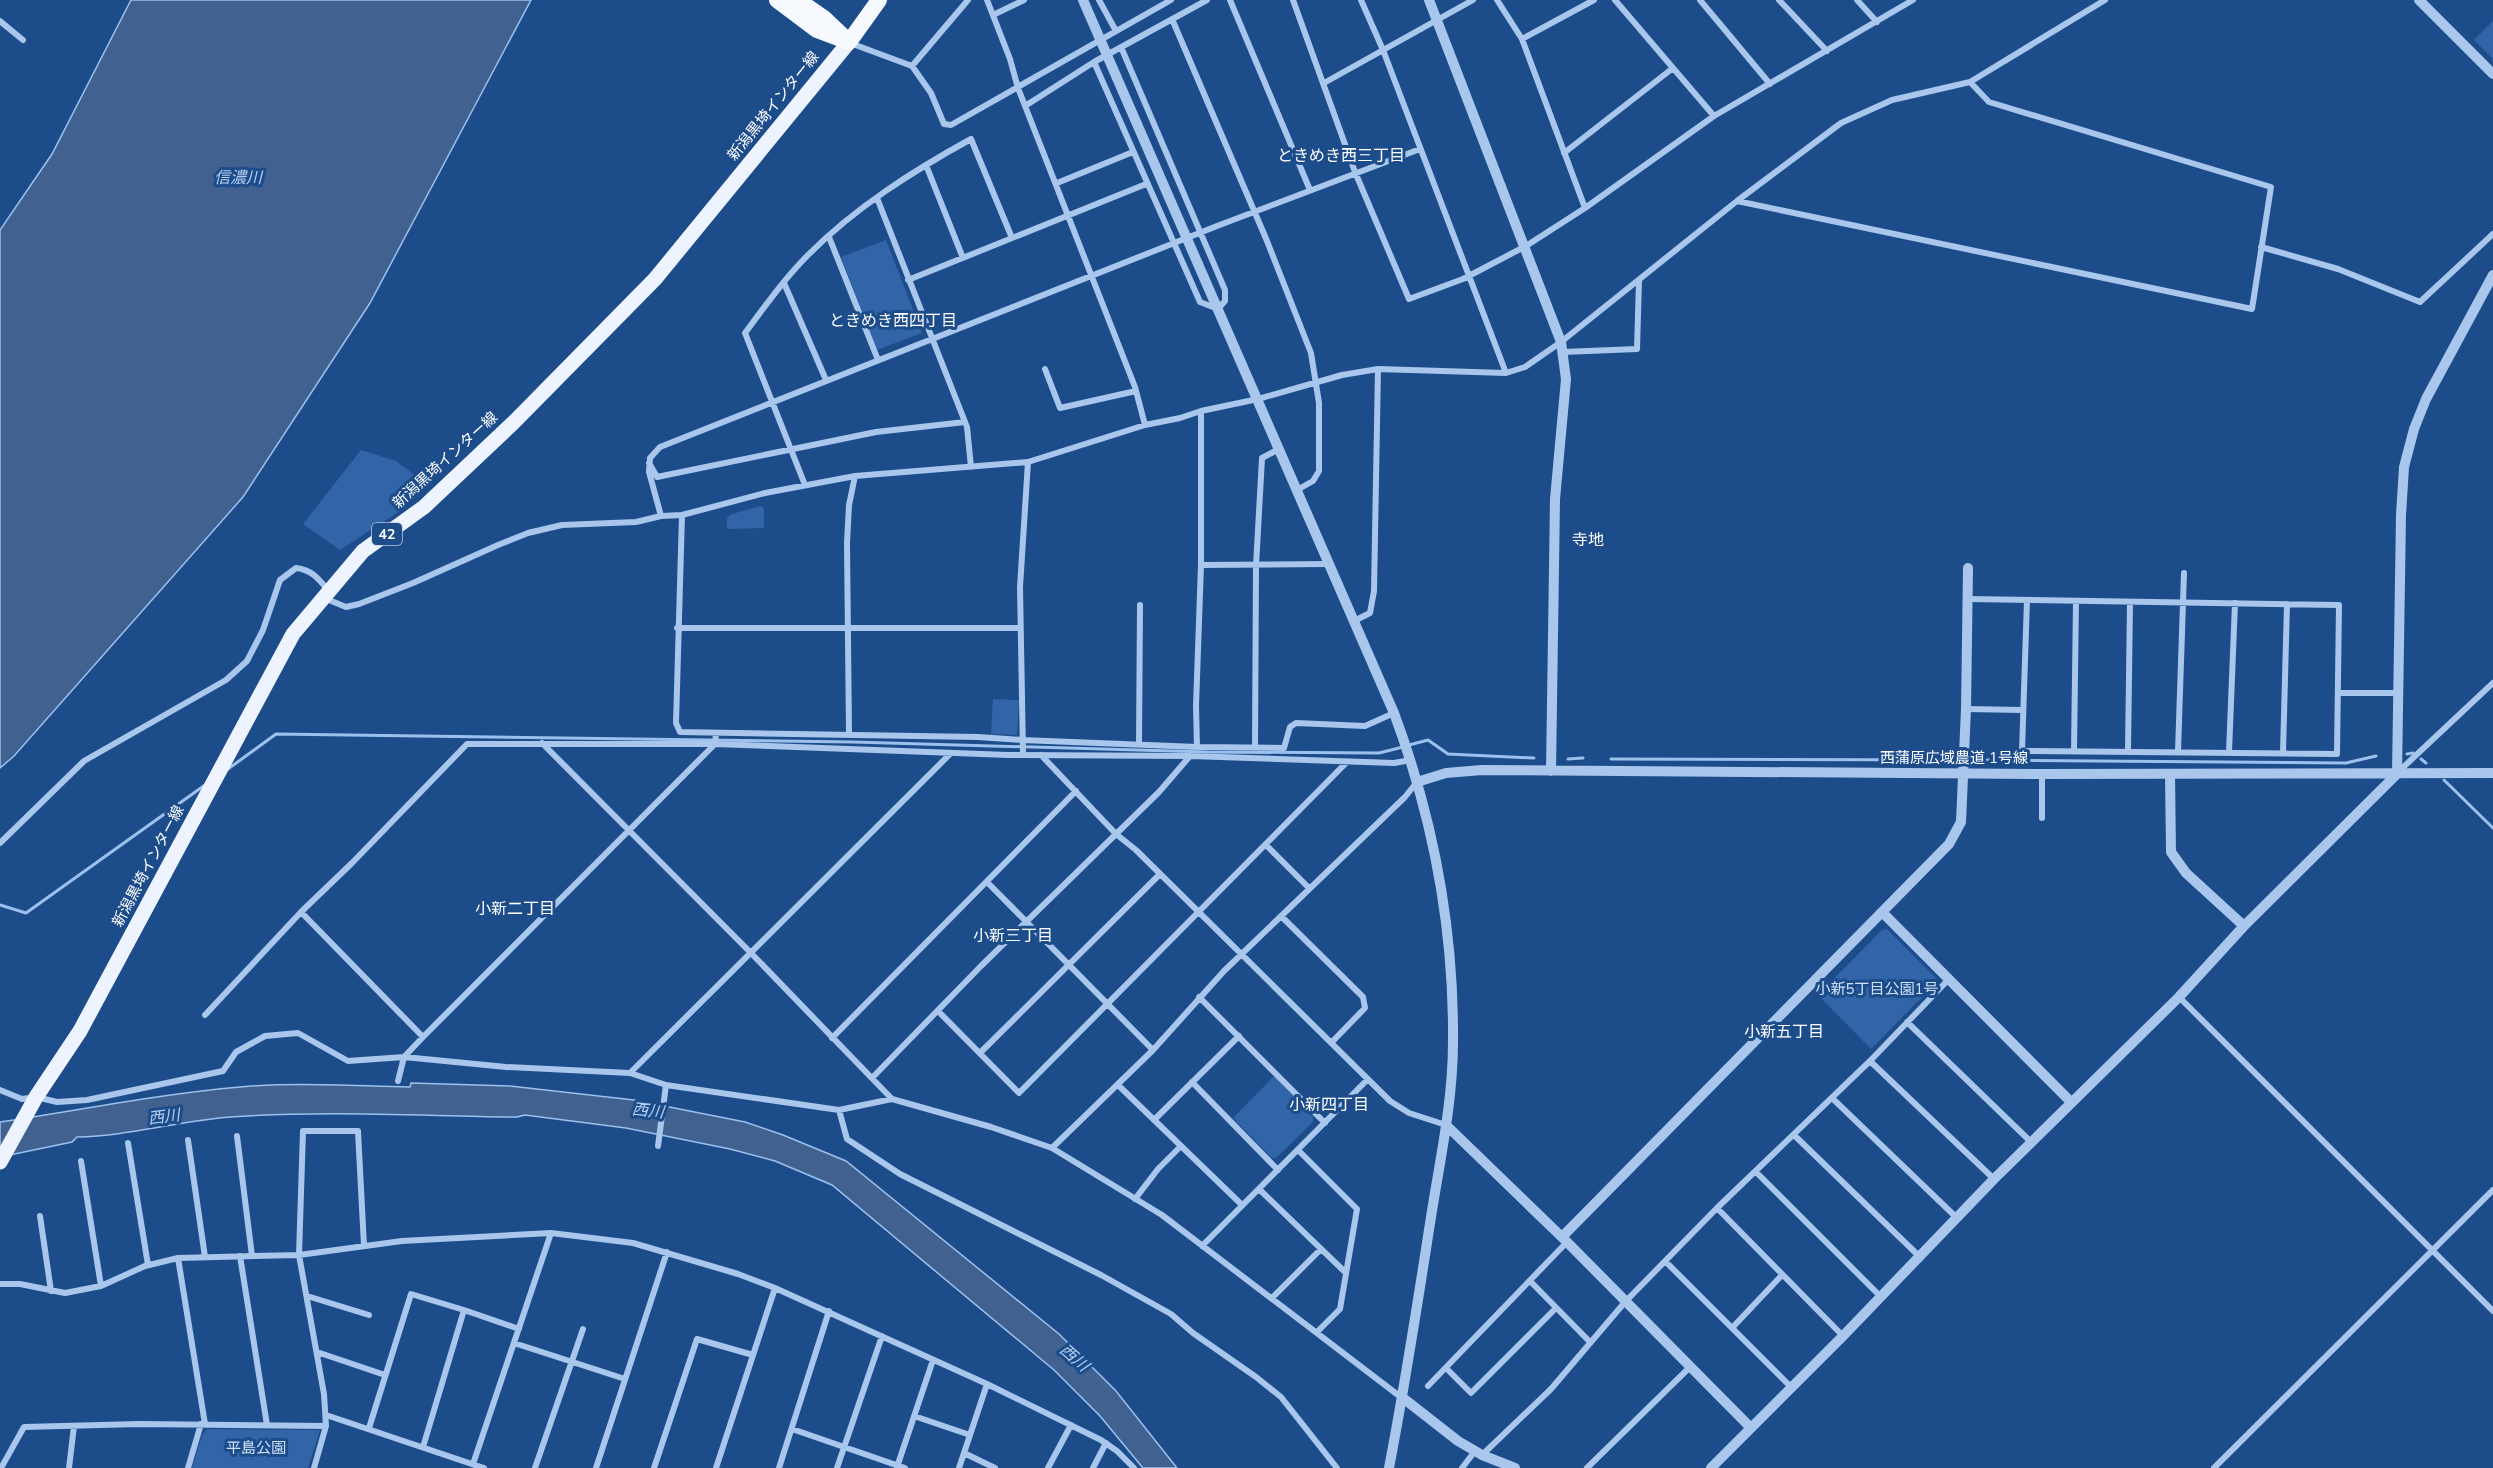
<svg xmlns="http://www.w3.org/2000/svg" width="2493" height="1468" viewBox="0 0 2493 1468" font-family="'Nunito Sans','Noto Sans JP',sans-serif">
<rect width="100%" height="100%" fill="#1d4c8a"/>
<path fill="#3165a8" d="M2493,21V59L2474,40Z
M886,240L922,333L877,350L841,257Z
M361,450L396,461L428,485L400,511L340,550L303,524Z
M761,506L764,509V528L727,529V518L732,514Z
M993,699L1019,700L1017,735L991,734Z
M1887,929L1936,978V983L1871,1049L1818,995L1882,930Z
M1274,1076L1313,1117V1122L1276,1158H1272L1233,1118Z
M207,1429L320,1430L308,1468H192L202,1435Z"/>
<path fill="#416290" stroke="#9cc1ee" stroke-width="1.5" d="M131,0H531L370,303L243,497L14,756L0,768V230L52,154Z
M411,1083L510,1086L634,1100L745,1122L783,1135L846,1161L1059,1334L1116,1391L1177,1468H1143L1100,1416L1054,1370L832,1185L775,1161L730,1149L626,1128L525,1115L517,1117C422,1116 325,1110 230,1117C179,1121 128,1136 77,1137L72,1142L0,1157V1122C80,1110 160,1094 240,1087C296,1082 353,1086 410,1087Z"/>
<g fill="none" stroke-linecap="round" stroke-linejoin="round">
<path stroke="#9cc1ee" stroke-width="3" d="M1409,745L1428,740L1448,754L1534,758
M2407,754L2413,753
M1568,759L1583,758
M1611,759L1951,760
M2421,759L2426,763
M1975,760L2346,763L2376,756
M228,769L276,734L853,742L1207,752L1379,753L1403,747
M2444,780L2493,828
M0,905L26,913L205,785"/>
<path stroke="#a9c6ec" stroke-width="6" d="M987,0L1010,59L1018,88L1135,387L1145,425
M1099,0L1116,31
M1230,0L1310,190
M1293,0L1355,172L1409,299L1463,279L1526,246L1585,208L1714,116L1913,0
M1361,0L1383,50L1506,373
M1497,0L1522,39L1585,208
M1615,0L1714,116
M1700,0L1770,84
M1779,0L1827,51
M1857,0L1877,22
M993,15L1024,0
M1172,19L1267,241L1311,353L1319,403V471L1313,481L1297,490
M0,21L23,40
M1522,39L1594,0
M850,43L912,66L931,93L944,124L951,125L1171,0
M1094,62L1200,302L1218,309L1225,301V290L1121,47
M912,66L968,0
M1324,83L1473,0
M1025,106L1094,62L1207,0
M1564,153L1673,68
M926,165L963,258
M1057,183L1133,152
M877,198L967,427L971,467
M1737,201L2252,309L2271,187L1989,102L1970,82
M829,237L878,360
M2261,247L2338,269L2420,302L2493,234
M908,280L1146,184
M784,283L826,380
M1563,352L1637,349L1639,281
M1045,369L1060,408L1136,391
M649,463L657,477L876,432L965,422
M805,485L745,333C765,306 785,278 809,254C856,207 913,171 971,139L1012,238
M682,515L676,723L680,732L978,737L1022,740L1197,747L1196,706L1201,565V411
M661,516L649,472L650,458L660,447L1217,226L1420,149
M1201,565L1329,564
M324,598L346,607L359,604L413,583L498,545L528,533L562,525L636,522L661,516L682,515L765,493L855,476L1028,462L1145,425L1180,418L1201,411L1258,399L1342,375L1378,369L1506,373L1525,367L1561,342L1737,201L1841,123L1892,100L1970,82L2105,0
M1968,599L2339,605L2337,754L2022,751L2027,600
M1354,621L1370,613L1374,591L1378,369
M677,628H1019
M2338,693H2398
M1966,709L2023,710
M849,734L847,543L849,505L855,476
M542,743L750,952L892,1099
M1139,744L1140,605
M1197,747L1284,748L1290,727L1296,723L1365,726L1394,713
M1255,747L1256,566L1262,458L1279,449
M2074,751L2076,601
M2128,751L2130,602
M2178,751L2184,573
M2229,752L2235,603
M2283,753L2287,604
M1023,754L1020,587L1028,462
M1041,755L1116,834L1136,850L1390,1101L1409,1113L1446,1125
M2397,773L2493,683
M2042,818V774
M0,843L84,761L226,680L247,661L263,630L280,580L296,568C312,570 318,578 328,590
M1266,845L1309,888
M987,882L1153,1050
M301,912L423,1037
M1281,916L1363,997L1365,1008L1331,1043
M1199,997L1325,1123
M2179,997L2493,1311
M938,1011L1019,1093L1347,762
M205,1015L301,912L352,863L467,744H715L1008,755L1190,756L1394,763L1411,760
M1907,1022L2031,1142
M832,1038L1076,791
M980,1053L1160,874
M1870,1061L1994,1179
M630,1073L951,753
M872,1078L981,966L1159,792L1190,756
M398,1081L404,1057L423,1037L715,744L716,734
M1192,1082L1278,1170
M1118,1085L1242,1205
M0,1090L22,1099L36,1097L57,1102L87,1100L223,1071L236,1052L265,1036L298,1033L348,1061L404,1057L506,1067L630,1073L666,1085L839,1110L892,1099L991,1127L1052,1148L1162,1215L1402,1398
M1832,1098L1957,1218
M839,1110L847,1139L900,1174L1101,1275L1171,1314L1193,1333L1256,1377L1281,1397L1337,1468
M1154,1120L1239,1036
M1794,1135L1920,1257
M237,1136L252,1256
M188,1140L205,1257
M128,1143L148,1265
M658,1146L666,1085
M1052,1148L1153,1050L1224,971L1405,797L1417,782
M1298,1150L1357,1209L1340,1309L1318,1331
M81,1161L101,1286
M1756,1172L1881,1297
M1259,1189L1346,1273
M1135,1199L1158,1169L1181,1146
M1717,1208L1843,1336
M40,1216L51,1291
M1202,1246L1367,1080
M240,1256L267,1425
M178,1258L205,1424
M1665,1261L1792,1388
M1530,1281L1590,1342
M0,1284H20L65,1293L101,1286L145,1266L178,1258L299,1255L402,1241L551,1233L633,1243L738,1274L775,1288L987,1384L1101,1440L1117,1451L1134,1468
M307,1296L369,1315
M1272,1298L1321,1249
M464,1310L519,1329
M1732,1328L1782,1275
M514,1343L625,1379
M317,1352L385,1375
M1446,1368L1471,1393L1556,1308
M1428,1386L1567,1242
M326,1415L484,1468
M914,1416L970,1435
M369,1428L411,1294L464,1310L423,1447
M792,1429L905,1468
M964,1453L995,1468
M1482,1455L1551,1389L1625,1302L1717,1208L1870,1061L1948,980
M473,1464L551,1233
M897,1467L933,1360
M1,1468L24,1427L139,1424L326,1426
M69,1468L74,1426
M188,1468L201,1424
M314,1468L326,1426L324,1394L299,1255L303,1131H358L364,1246
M535,1468L583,1329
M596,1468L667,1252
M654,1468L697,1339L753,1355
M716,1468L775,1288
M779,1468L829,1311
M837,1468L882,1336
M959,1468L987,1384
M1048,1468L1071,1425
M1093,1468L1106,1443
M1462,1468L1475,1451
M1587,1468L1689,1368
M2214,1468L2493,1190"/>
<path stroke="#a9c6ec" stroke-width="10" d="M1429,0L1561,342L1566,379L1555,499L1551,771
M2419,0L2493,74
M1198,264L1394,713C1433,818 1454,930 1453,1042C1453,1101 1440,1160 1431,1217C1418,1301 1405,1385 1389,1468
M2170,774L2171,852L2186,873L2244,926
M1417,782L1446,773L1482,770L2042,774L2493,773
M1882,912L2071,1102
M1446,1125L1567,1242L1751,1428
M1562,1237L1949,844L1961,822L1966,709L1968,568
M1403,1398L1458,1441L1482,1455L1515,1468
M1711,1468L1843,1336L1994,1179L2179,997L2244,926L2397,774L2401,515L2404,467L2414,429L2426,399L2493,275"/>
<path stroke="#eef4ff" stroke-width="15" d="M0,1162L36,1097L80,1031L293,634L363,551L424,507L513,423L655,279L849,42"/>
<path stroke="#f6faff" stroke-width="16" d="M777,0L817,30L849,42
M798,0L824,18L842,35
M849,42L879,0"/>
<path stroke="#a9c6ec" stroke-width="10" d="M1083,0L1198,264"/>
</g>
<g text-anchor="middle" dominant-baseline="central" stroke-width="6" stroke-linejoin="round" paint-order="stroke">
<rect fill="#1d4c8a" stroke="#bbc9dc" stroke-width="1.5" x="372" y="523" width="30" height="22" rx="4.5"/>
<g font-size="14" font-weight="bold" fill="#fff">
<text x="387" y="534">42</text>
</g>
<g font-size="15" fill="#fff" stroke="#1d4c8a">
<text transform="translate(773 106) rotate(-51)">新潟黒埼インター線</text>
<text transform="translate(445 460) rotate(-42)">新潟黒埼インター線</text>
<text x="1954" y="758">西蒲原広域農道 1号線</text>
<text transform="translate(148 866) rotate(-62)">新潟黒埼インター線</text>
</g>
<g font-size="15" fill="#cee1f9" stroke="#1d4c8a">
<text x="1877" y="989">小新5丁目公園1号</text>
<text x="256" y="1448">平島公園</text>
</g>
<g font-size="16" fill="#fff" stroke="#1d4c8a">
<text x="1341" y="156">ときめき西三丁目</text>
<text x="893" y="321">ときめき西四丁目</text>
<text x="1588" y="540">寺地</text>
<text x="515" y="909">小新二丁目</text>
<text x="1013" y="936">小新三丁目</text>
<text x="1784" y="1032">小新五丁目</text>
<text x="1329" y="1105">小新四丁目</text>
</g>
<g font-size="16" font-style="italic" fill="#b5d0f3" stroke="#1d4c8a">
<text x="238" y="178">信濃川</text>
<text transform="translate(648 1111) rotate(6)">西川</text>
<text transform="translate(164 1117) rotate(-7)">西川</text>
<text transform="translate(1074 1358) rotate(41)">西川</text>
</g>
</g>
</svg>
